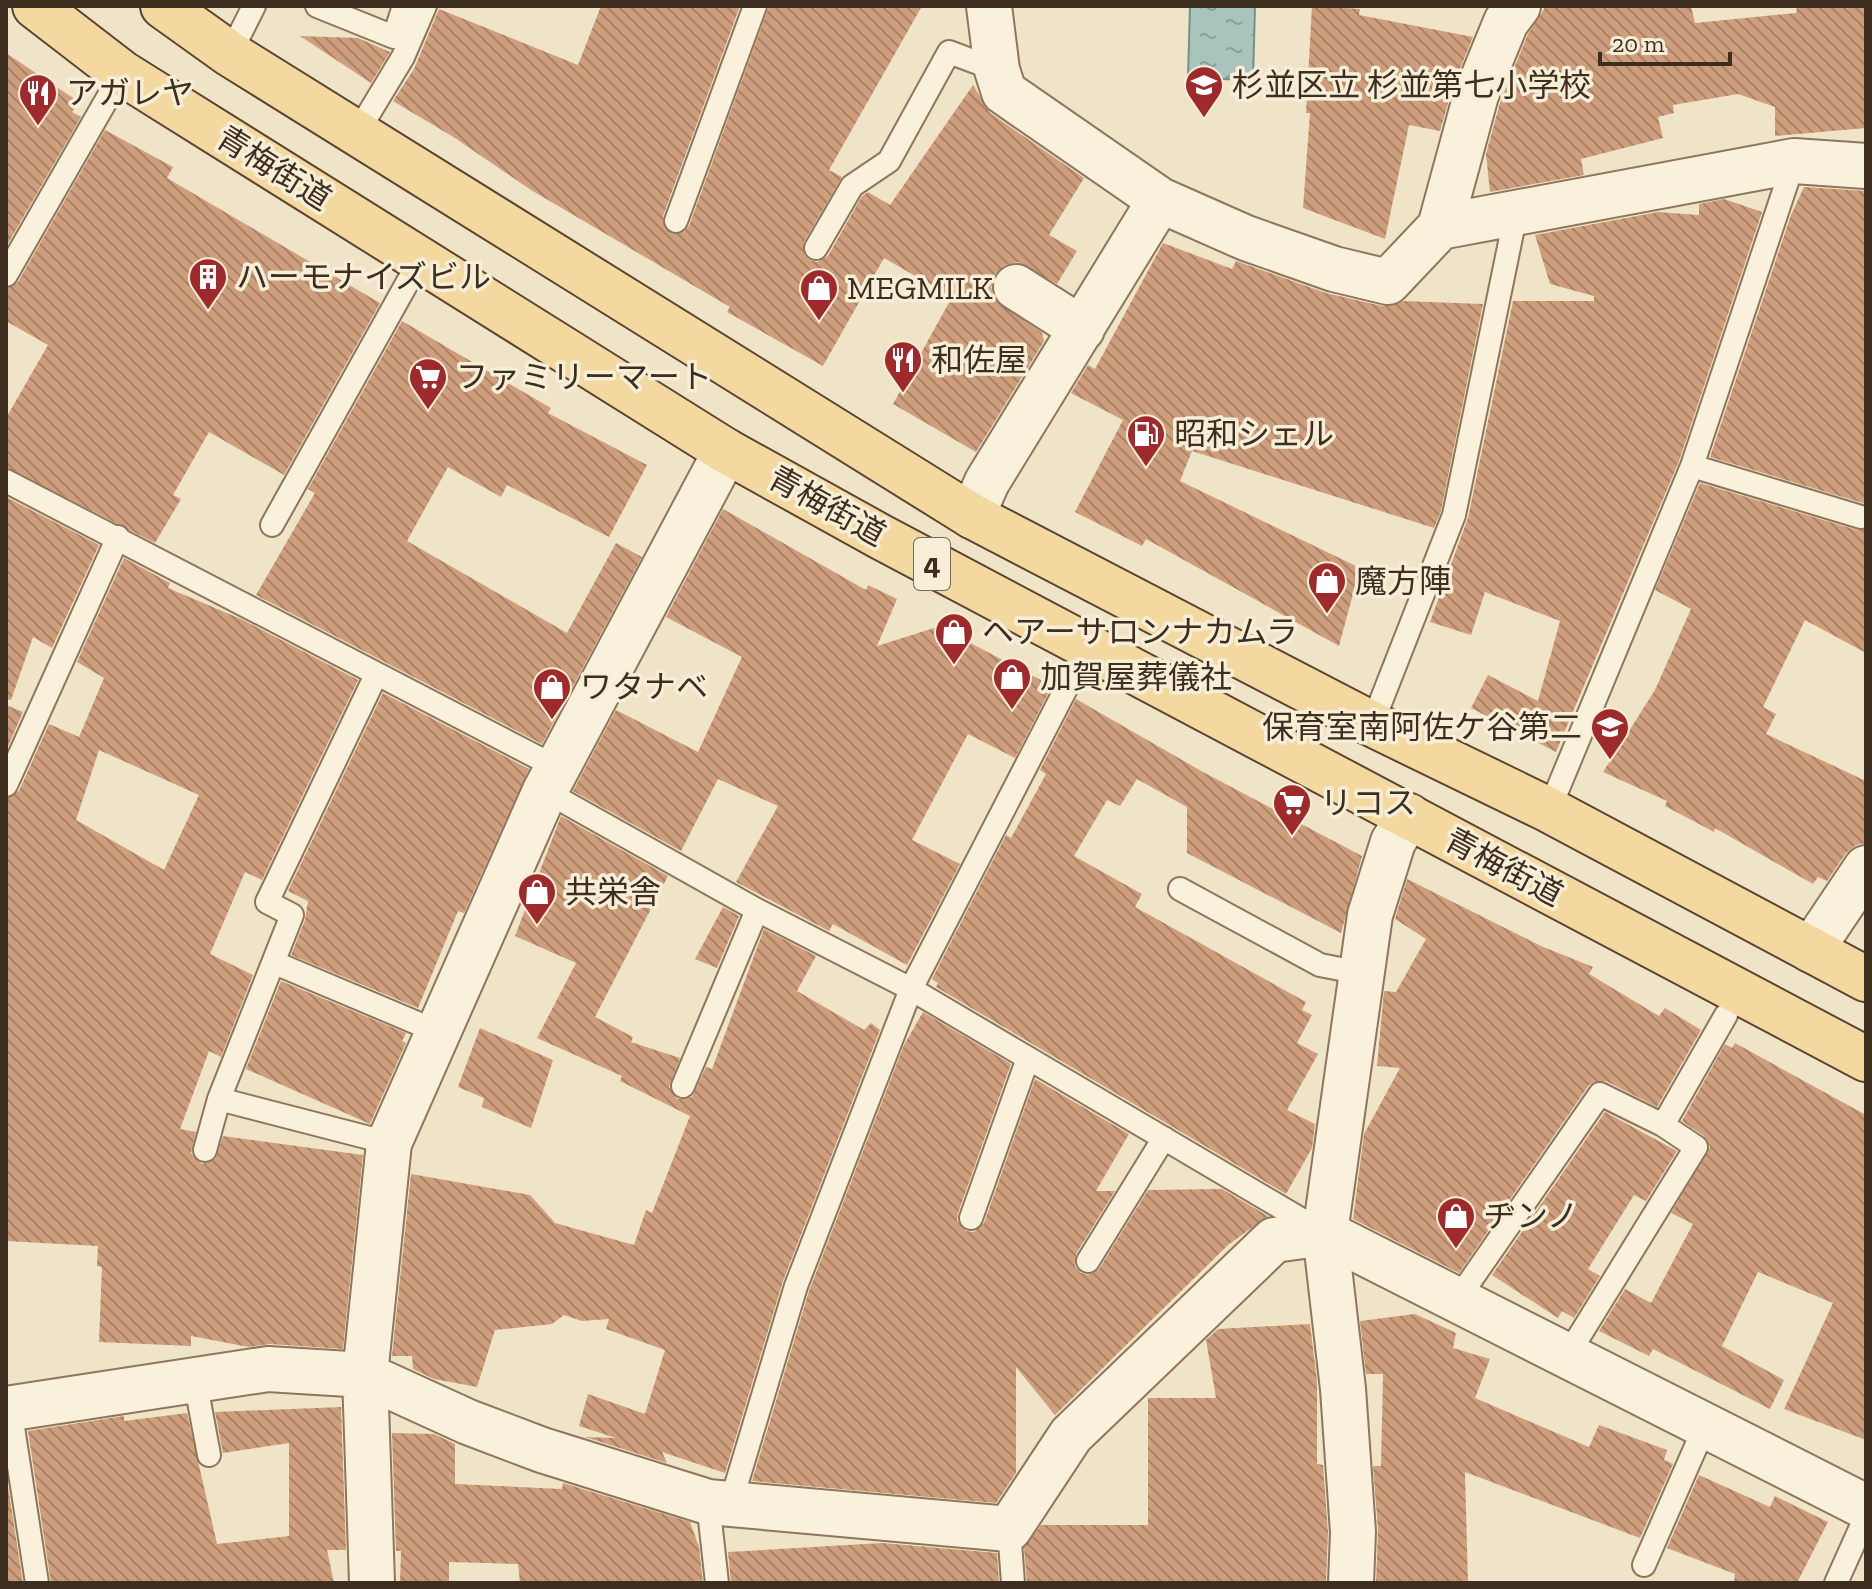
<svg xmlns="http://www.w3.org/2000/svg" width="1872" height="1589" viewBox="0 0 1872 1589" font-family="'Zilla Slab','Noto Sans JP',serif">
<defs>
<pattern id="water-ripples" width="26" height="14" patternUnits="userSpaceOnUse" patternTransform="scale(2)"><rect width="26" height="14" fill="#a9c4bc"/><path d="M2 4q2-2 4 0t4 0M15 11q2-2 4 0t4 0" fill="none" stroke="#8ba098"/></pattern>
<pattern id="building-back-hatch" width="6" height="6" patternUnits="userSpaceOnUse" patternTransform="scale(2)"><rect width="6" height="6" fill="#cf9f7d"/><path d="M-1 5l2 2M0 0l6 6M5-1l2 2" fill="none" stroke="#a98266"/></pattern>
</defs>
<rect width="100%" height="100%" fill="#f0e4c8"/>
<path fill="url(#water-ripples)" stroke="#6f938a" stroke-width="2" d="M1190,6H1255L1253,80L1188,78Z"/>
<path fill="url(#building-back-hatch)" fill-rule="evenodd" d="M601,6H740L663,216L665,229L672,234L684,232L689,226L769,6H922L829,170L842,177L804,242V254L810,260L817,262L828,256L862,196L868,192L890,205L973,85L990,113L1084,178L1049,235L1077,251L1057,284L1018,262L1005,265L995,274L991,287L994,299L1042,333L1044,341L976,452L893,404L952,297L884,258L823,366L727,312L730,307L531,190L455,138L393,101L414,69L439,9L578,65Z
M1312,6L1360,9L1359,15L1473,37L1453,86L1440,131L1409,125L1385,239L1303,208L1310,113H1306Z
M1546,6H1691L1695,23L1796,13L1797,6H1866V128L1775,136V107L1738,94L1673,105L1674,113L1658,117L1663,138L1581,159L1584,175L1490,192L1486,154L1500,103L1528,34Z
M300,36L358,38L390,52L371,83Z
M6,53L79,102L72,112L81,117L6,247Z
M105,130L173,167L167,178L380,303L284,475L209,432L173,495L181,499L155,543L6,467V418L48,345L6,321V289L18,282Z
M1804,187L1866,191V504L1710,457L1791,215Z
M1724,199L1762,212L1679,461L1556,752L1471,708L1488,675L1538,701L1560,621L1485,592L1471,635L1430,622L1468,518L1513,301H1594V296L1550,284L1535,235L1658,212L1699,215V204Z
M1163,243L1232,269L1236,261L1326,293L1382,306L1404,301L1483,304L1441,511L1434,528L1192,451L1180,481L1360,568L1339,646L1146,539L1142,546L1075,512L1123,420L1071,393L1088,365L1095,369Z
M402,321L551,408L548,413L647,465L609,537L507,485L501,497L448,467L407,541L567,633L616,543L642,557L542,744L256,595L315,493L308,489Z
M1700,483L1857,530H1866V653L1805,620L1763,707L1776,714L1766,734L1866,781V843L1856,845L1846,853L1827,881L1818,877L1813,884L1715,828L1714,832L1665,806L1667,801L1603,772L1655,690L1691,609L1655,590Z
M6,497L99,545L52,648L33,637L11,700L6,699Z
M723,509L866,590L868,585L897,599L877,646L934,628L958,641L959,637L1052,686L1015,758L968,734L912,840L960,864L907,965L833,924L829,931L736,882L778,806L718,779L681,851L573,791L616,710L698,752L742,657L666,617Z
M124,558L170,583L168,588L241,619L358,680L262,880L245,872L210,954L253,975L221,1057L209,1051L180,1129L196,1132L191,1153L202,1164L215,1159L223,1136L363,1155L343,1349L270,1344L249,1347L191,1336V1346L99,1342L102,1267L97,1266L98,1246L6,1241V799L19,791L49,724L79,737L104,678L77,662ZM99,750L199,795L164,870L76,820Z
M383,693L529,769L464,913L458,911L418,1008L291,955L305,920L308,901L288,891Z
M1076,699L1203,772L1362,856L1341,933L1187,853V807L1137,779L1120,806L1107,800L1074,856L1142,894L1135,907L1306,1002L1302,1010L1312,1015L1297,1043L1318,1054L1287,1110L1315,1124L1312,1148L1286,1194L936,987L938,983L932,979L1006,835L1011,838L1046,774L1040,770Z
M6,705L23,712L6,751Z
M561,816L668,876L595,1017L633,1037L631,1042L680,1058L669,1087L677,1099L692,1097L706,1067L712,1069L764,929L816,956L797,991L864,1030L871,1023L880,1030L783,1281L725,1473L662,1452L667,1463L585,1437L616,1438L579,1426L588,1394L645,1414L665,1350L606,1329L609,1319L582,1321L564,1315L552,1324L495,1330L477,1387L434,1379L413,1369L412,1356H392L411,1174L530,1195L555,1223L634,1245L646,1210L652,1213L690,1116L620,1081L622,1076L537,1038L576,963L515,936Z
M1407,879L1541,946L1593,967L1589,974L1659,1016L1665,1008L1701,1030L1657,1107L1606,1081L1589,1085L1459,1273L1353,1219L1364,1134L1400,1068L1377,1066L1384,991L1396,992L1426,939L1395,919Z
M723,907L739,916L717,968L695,959Z
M281,981L406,1033L402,1041L406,1043L370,1124L246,1069Z
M923,1012L1011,1064L958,1213L957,1221L966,1231L974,1232L984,1223L1035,1079L1129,1134L1096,1191H1115L1076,1254L1075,1267L1081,1273L1088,1275L1099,1269L1148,1190L1222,1189L1268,1216L1228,1245L1055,1415L1016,1367V1473L996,1503L752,1481L809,1291L904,1045Z
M480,1028L553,1060L531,1128L482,1107L484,1098L458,1087Z
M1735,1043L1866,1115V1440L1784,1409L1833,1303L1758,1272L1722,1346L1784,1380L1770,1409L1653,1349L1649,1356L1599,1331L1625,1289L1651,1303L1693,1224L1671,1213L1710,1147L1704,1136L1682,1121L1725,1044L1732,1048Z
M1605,1112L1677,1151L1646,1201L1634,1195L1588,1269L1600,1276L1574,1318L1562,1311L1558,1318L1492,1275Z
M1415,1314L1456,1333L1453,1348L1490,1359L1475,1398L1589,1447L1599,1425L1667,1450L1664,1460L1673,1464L1640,1538L1465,1472L1468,1583H1376L1378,1530L1373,1466H1381L1383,1374H1366L1360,1321Z
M1310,1324L1317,1381V1464L1323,1465L1328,1532L1326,1583H1027L1024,1548L1041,1525H1148V1398H1216L1206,1340L1218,1329Z
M341,1407L346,1550H327L334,1583H51L28,1431L124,1416V1421L187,1413L217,1544L289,1536V1443L223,1453L215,1412Z
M392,1433L434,1434L455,1444V1484L562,1489L563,1483L690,1522L699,1547L703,1583H520L518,1564L449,1562V1583H400L401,1551H396Z
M6,1474L23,1583H6Z
M1699,1475L1770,1507L1775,1496L1828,1522L1797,1583H1734L1735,1574L1667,1548Z
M882,1543L997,1553L999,1583H731L728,1552Z"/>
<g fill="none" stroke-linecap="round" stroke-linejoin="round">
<defs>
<path id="service" d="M317,6L394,37L404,6
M230,54L254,6
M357,133L403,57L425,6
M676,221L755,6
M816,248L852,186L889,161L949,52L997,70
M6,275L122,73
M1692,466L1861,517
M6,481L556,767
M272,525L420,260
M1372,724L1454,515L1516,213
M6,785L118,537
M545,791L757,910L911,989L1319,1230
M1549,810L1692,466L1794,161
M1180,889L1320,965L1361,973
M275,963L436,1031
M683,1086L757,910
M219,1099L292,915L267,902L376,675
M205,1150L219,1099L389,1143
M971,1218L1028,1058
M1088,1261L1164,1138
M1457,1300L1600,1094L1663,1125
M1567,1356L1696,1147L1663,1125L1726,1015
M195,1380L209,1455
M10,1408L37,1583
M708,1502L717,1583
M731,1502L796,1286L911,989L1088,646
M1009,1529L1013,1583
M1644,1565L1705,1426
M1836,1583L1866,1516"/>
<path id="minor" d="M989,6L997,70L1004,92L1160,200L1246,238L1334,269L1388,282L1440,227L1476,95L1506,22L1518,6
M1440,227L1794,161L1866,166
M1016,287L1082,329
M972,516L987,482L1160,200
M1811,950L1866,868
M6,1409L268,1369L365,1375L468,1422L542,1450L708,1502L1009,1529L1071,1435L1274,1240L1325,1233L1866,1507
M372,1583L365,1375L389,1143L545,791L726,451
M1351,1583L1353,1532L1343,1389L1325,1233L1370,915L1393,842L1409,816"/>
<path id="primary" d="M35,6L122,73L726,451L881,537L1866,1059
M163,6L230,54L972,516L1372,724L1549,810L1866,979"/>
</defs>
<use href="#service" stroke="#8d765c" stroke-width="26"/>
<use href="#minor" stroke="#8d765c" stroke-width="48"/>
<use href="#primary" stroke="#5b4430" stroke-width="48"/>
<use href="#service" stroke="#faf1dc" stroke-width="22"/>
<use href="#minor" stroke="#faf1dc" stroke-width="44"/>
<use href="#primary" stroke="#f3d9a0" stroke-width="44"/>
</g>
<defs>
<symbol id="school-pin" viewBox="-11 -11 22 30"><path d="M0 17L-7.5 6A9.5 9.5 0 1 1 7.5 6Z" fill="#9e2a2b" stroke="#f7eed8"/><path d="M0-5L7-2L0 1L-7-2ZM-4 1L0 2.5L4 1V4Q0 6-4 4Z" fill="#fff"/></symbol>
<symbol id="restaurant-pin" viewBox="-11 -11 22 30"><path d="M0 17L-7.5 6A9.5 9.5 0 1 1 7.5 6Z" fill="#9e2a2b" stroke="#f7eed8"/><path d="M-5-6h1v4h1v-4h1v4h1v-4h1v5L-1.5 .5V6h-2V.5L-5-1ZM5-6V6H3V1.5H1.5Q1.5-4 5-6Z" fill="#fff"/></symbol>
<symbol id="building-pin" viewBox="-11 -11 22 30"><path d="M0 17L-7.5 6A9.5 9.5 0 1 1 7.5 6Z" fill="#9e2a2b" stroke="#f7eed8"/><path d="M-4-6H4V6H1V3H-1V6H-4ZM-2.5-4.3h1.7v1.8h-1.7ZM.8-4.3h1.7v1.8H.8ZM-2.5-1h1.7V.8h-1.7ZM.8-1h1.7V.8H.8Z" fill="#fff"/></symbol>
<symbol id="shop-pin" viewBox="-11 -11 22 30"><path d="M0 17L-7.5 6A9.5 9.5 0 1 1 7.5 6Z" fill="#9e2a2b" stroke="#f7eed8"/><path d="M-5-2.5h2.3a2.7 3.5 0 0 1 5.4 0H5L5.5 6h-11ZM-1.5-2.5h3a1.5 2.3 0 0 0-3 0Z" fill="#fff"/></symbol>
<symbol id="supermarket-pin" viewBox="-11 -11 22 30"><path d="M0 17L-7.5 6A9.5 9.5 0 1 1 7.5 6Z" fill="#9e2a2b" stroke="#f7eed8"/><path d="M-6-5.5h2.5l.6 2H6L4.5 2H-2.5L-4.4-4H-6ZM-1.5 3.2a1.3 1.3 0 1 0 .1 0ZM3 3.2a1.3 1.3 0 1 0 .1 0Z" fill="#fff"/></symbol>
<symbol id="fuel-pin" viewBox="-11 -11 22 30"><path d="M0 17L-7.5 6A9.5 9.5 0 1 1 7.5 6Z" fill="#9e2a2b" stroke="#f7eed8"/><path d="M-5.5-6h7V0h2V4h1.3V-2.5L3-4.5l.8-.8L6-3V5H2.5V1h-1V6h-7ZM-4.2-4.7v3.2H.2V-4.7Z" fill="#fff"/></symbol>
</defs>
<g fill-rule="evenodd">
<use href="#school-pin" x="1182" y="63" width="44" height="60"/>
<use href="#restaurant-pin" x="16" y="71" width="44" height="60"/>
<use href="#building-pin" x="186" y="255" width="44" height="60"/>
<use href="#shop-pin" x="797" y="266" width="44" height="60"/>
<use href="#restaurant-pin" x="881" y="338" width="44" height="60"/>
<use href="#supermarket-pin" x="406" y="355" width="44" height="60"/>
<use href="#fuel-pin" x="1124" y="412" width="44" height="60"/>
<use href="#shop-pin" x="1305" y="559" width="44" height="60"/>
<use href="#shop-pin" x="932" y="610" width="44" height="60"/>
<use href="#shop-pin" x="990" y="655" width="44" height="60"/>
<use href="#shop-pin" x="530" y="665" width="44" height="60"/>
<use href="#school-pin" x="1588" y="705" width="44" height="60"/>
<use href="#supermarket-pin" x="1270" y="781" width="44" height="60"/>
<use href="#shop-pin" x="515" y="870" width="44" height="60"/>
<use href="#shop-pin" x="1434" y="1194" width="44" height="60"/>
</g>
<g text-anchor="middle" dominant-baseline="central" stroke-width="7" stroke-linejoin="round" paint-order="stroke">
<rect fill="#f7eed8" stroke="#756857" stroke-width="2" x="914" y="538" width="36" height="52" rx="6"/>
<g font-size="30" font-weight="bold" fill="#3d2e20">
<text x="932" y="564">4</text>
</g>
<g font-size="32" fill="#3d2e20" stroke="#f7eed8" text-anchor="start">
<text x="1232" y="85">杉並区立 杉並第七小学校</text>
<text x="66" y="93">アガレヤ</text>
<text x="236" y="277">ハーモナイズビル</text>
<text x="847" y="288">MEGMILK</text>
<text x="931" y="360">和佐屋</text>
<text x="456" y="377">ファミリーマート</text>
<text x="1174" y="434">昭和シェル</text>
<text x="1355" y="581">魔方陣</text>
<text x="982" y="632">ヘアーサロンナカムラ</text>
<text x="1040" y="677">加賀屋葬儀社</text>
<text x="580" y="687">ワタナベ</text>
<text x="1582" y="727" text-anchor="end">保育室南阿佐ケ谷第二</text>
<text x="1320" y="803">リコス</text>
<text x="565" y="892">共栄舎</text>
<text x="1484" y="1216">ヂンノ</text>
</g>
<g font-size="32" fill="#3d2e20" stroke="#f7eed8">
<text transform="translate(274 168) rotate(32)">青梅街道</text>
<text transform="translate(827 506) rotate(29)">青梅街道</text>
<text transform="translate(1504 867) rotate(28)">青梅街道</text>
</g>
</g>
<rect width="1872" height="1589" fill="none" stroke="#3d2e20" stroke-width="16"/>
<path d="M1600 52v12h130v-12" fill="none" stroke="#3d2e20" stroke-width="4"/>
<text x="1612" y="52" font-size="24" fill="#3d2e20" stroke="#f7eed8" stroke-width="6" paint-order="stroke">20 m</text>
</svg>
